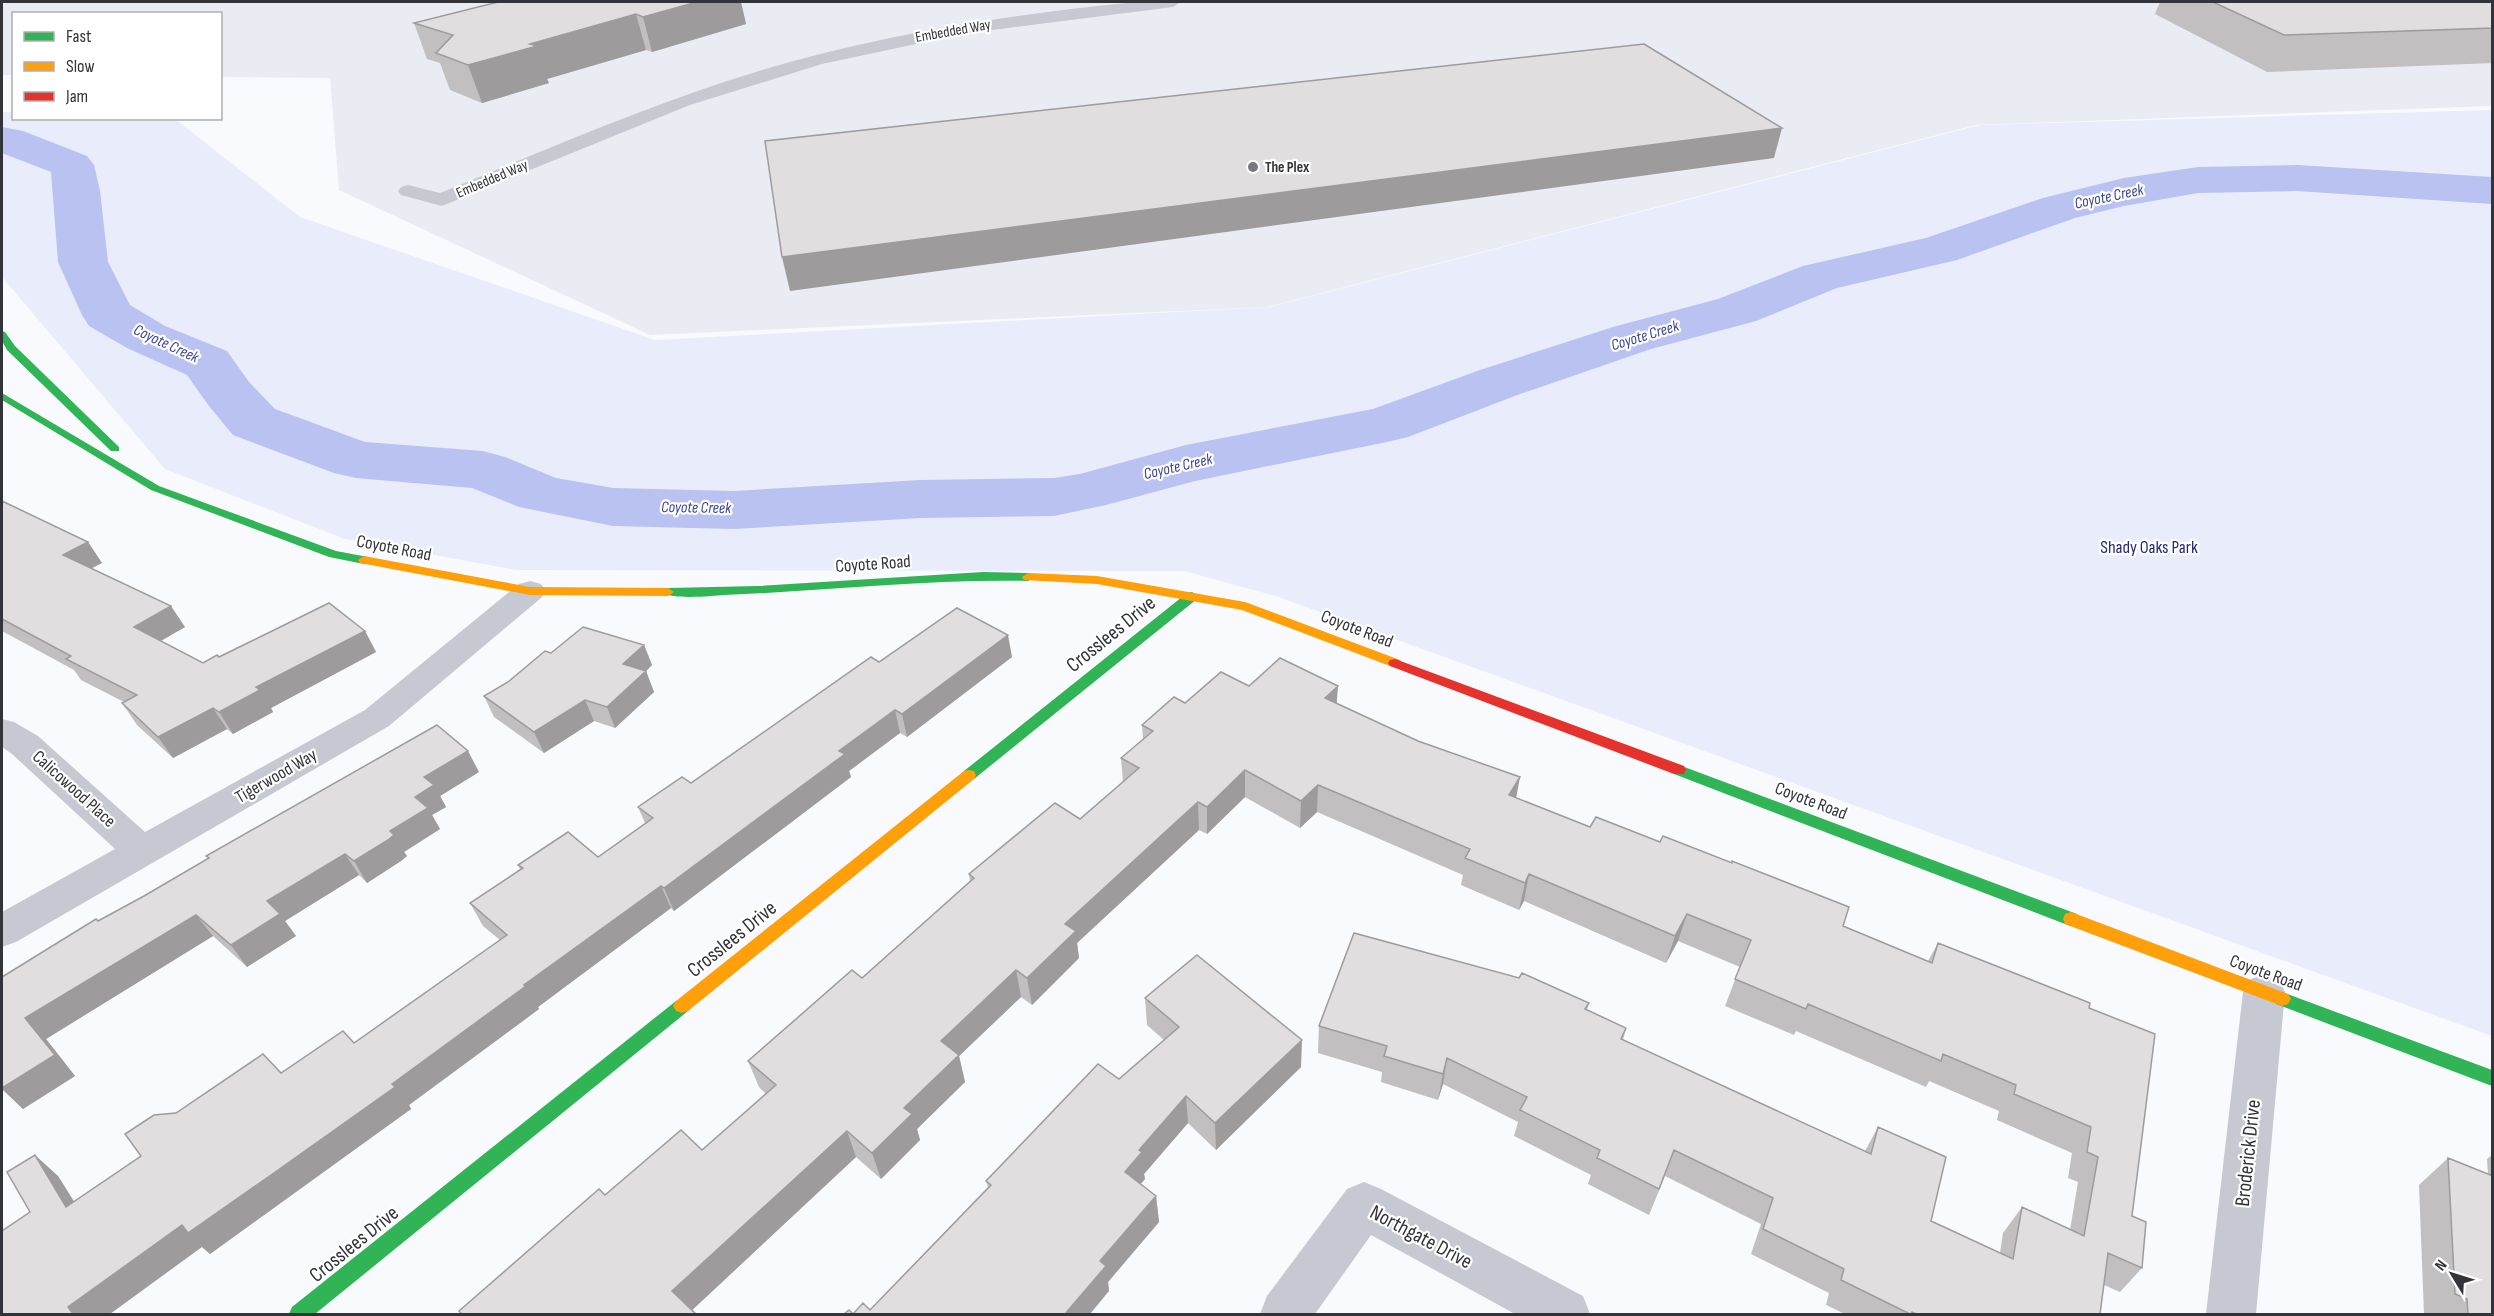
<svg xmlns="http://www.w3.org/2000/svg" width="2494" height="1316" viewBox="0 0 2494 1316" font-family="'Sofia Sans Condensed',sans-serif">
<rect width="100%" height="100%" fill="#f9fafd"/>
<path fill="#eaecf4" d="M2,2H2492V106L1976,125L1267,307L650,335L339,190L330,78L221,77L220,14H14L13,75H2Z"/>
<path fill="#e8ecfb" d="M2492,110V1036L1276,596L1184,571L517,570L345,539L165,469L2,277V112H13L14,118L175,119L300,217L655,340L1269,307L1980,125Z"/>
<g fill="none" stroke-linecap="round" stroke-linejoin="round">
<path fill="#b9c2f0" fill-rule="evenodd" d="M2,127L23,131L87,156L94,165L100,191L108,262L130,305L165,326L227,351L249,382L275,409L365,442L483,451L505,457L556,478L613,488L734,491L921,480L1054,478L1080,474L1186,445L1373,409L1480,370L1613,327L1718,299L1803,266L1926,238L2043,198L2124,178L2198,167L2297,165L2492,177V204L2297,191L2198,193L2124,206L2075,218L1957,260L1837,288L1756,321L1651,349L1520,394L1408,437L1387,442L1195,481L1106,505L1054,516L921,518L734,529L613,526L519,507L472,488L356,478L334,473L233,435L209,406L187,375L127,348L89,326L82,315L58,262L51,172L2,153Z"/>
<path fill="#c7c9d2" fill-rule="evenodd" d="M1135,2H1181L1173,7L968,33L822,64L690,105L442,206L401,195L398,191L401,187L408,185L440,193C546,150 650,104 759,71C881,34 1008,15 1135,2Z
M530,581L541,584L546,591L541,598L389,726L16,942L2,947V912L115,849L12,754L2,747V719L14,722L38,736L145,832L365,710L519,584Z
M2264,974L2279,980L2285,992L2256,1314H2206L2243,992L2249,980Z
M1364,1182L1381,1189L1583,1296L1590,1314H1515L1371,1235L1315,1314H1260L1267,1296L1347,1189Z"/>
<path fill="#30b455" fill-rule="evenodd" d="M2,331L5,332L15,346L119,447V451H111L7,350L2,341Z
M2,393L159,486L336,551L368,557L370,560L364,564L329,557L151,490L2,400Z
M983,572L1028,573L1034,577L1028,581C926,579 826,591 724,595C712,596 669,600 662,592L668,588L758,586Z
M1192,592L1198,596L1197,599L974,779H964L962,775L964,771L1187,593Z
M1679,765L2077,914L2079,919L2077,924L2071,926L2065,924L1674,774L1672,770L1674,766Z
M2282,992L2492,1070V1086L2276,1004L2273,999L2276,994Z
M682,999L688,1001L691,1006L688,1011L315,1314H289L292,1307L676,1001Z"/>
<path fill="#ff9f0a" fill-rule="evenodd" d="M364,556L530,587L668,588L674,592L668,596L530,595L360,563L358,560Z
M1028,573L1097,576L1245,602L1400,660L1402,663L1395,667L1390,666L1242,610L1097,584L1024,580L1022,577Z
M969,770L974,771L976,775L974,779L688,1011L682,1013L676,1011L673,1006L676,1001L964,771Z
M2071,912L2288,994L2291,999L2288,1004L2282,1006L2065,924L2063,919L2065,914Z"/>
<path fill="#e5322d" fill-rule="evenodd" d="M1395,659L1684,766L1686,770L1684,774H1674L1390,666L1388,663L1390,660Z"/>
</g>
<path fill="#c1bfbf" d="M498,2H741L746,24L652,52L646,50L547,79L549,83L482,103L450,90L440,63L427,59L414,23Z
M2160,2H2493V63L2267,72L2155,14Z
M2,501L88,542L102,563L92,568L185,627L161,641L203,663L219,657L365,631L376,652L271,708L273,712L233,734L227,729L173,758L137,725L122,703L124,702L81,680L74,670L2,631Z
M644,645L652,665L646,671L654,692L615,728L594,721L544,753L494,717L484,696L508,682L551,653Z
M1012,657L907,737L900,733L849,771L851,777L674,911L671,908L538,1007L539,1009L409,1105L411,1109L210,1254L202,1247L30,1212L58,1176L74,1201L141,1156L176,1113L281,1073L354,1043L500,940L483,926L470,903L520,869L518,865L598,857L645,823L638,807L691,783L879,662Z
M1249,686L1337,703L1516,798L1843,926L1928,961L1938,943L2089,1008L2132,1216L2142,1268L2120,1292L2104,1285L2100,1314H1845L1826,1305L1829,1293L1751,1254L1761,1224L1665,1176L1649,1215L1588,1184L1591,1175L1514,1136L1518,1122L1443,1084L1438,1100L1381,1082L1382,1072L1318,1053L1319,1026L1589,1003L1587,1010L1626,1028L1623,1040L1865,1151L1878,1127L1931,1221L2000,1253L2003,1233L2022,1207L2070,1230L2078,1182L2068,1178L2072,1153L1997,1120L1999,1111L1929,1081L1926,1087L1796,1031L1794,1035L1725,1006L1740,967L1678,941L1666,963L1524,901L1519,910L1461,885L1463,875L1317,812L1300,828L1245,797L1207,834L1199,830L1077,943L1079,958L1032,1005L1021,997L959,1056L965,1082L917,1129L920,1140L881,1179L856,1157L692,1310L462,1314L605,1195L702,1150L766,1094L759,1087L748,1061L862,978L970,881L969,874L1080,819L1123,782L1121,758L1143,739L1142,725L1185,703Z
M479,772L440,796L446,807L432,815L440,829L404,852L407,856L401,861L367,883L359,875L285,921L296,936L247,967L213,936L46,1039L75,1076L23,1109L2,1089V977L98,921Z
M1145,998L1301,1067L1216,1150L1188,1123L1144,1174L1145,1179L1140,1184L1156,1196L1159,1222L1108,1282L1109,1291L853,1314L870,1310L988,1187L986,1181L1119,1079L1164,1040L1147,1025Z
M2493,1154V1314H2424L2419,1185L2448,1158L2488,1174L2487,1159Z"/>
<path fill="#9d9b9b" d="M697,2H741L746,24L652,52L643,17Z
M636,14L646,50L547,79L549,83L482,103L468,65L530,44Z
M1782,128L1774,158L790,291L782,257Z
M88,542L102,563L78,575L63,555Z
M171,606L185,627L148,648L134,627Z
M365,631L376,652L271,708L273,712L233,734L219,712L256,687Z
M1008,635L1012,657L907,737L902,714Z
M644,645L652,665L646,671L654,692L615,728L607,707L623,664Z
M1338,686L1336,713L1325,698Z
M585,700L594,721L544,753L534,732Z
M213,708L227,729L173,758L158,737Z
M895,710L900,733L849,771L851,777L674,911L664,888L839,751Z
M468,751L479,772L440,796L446,807L432,815L440,829L404,852L407,856L401,861L367,883L354,861L390,831L415,797L424,777Z
M1245,770V797L1207,834V807Z
M1520,777L1515,804L1509,795Z
M1318,785L1317,812L1300,828L1301,801Z
M1198,802L1199,830L1077,943L1079,958L1032,1005L1027,978L1065,924Z
M345,854L359,875L285,921L296,936L247,967L231,945L267,901Z
M1529,874L1524,901L1519,910L1525,883Z
M661,886L671,908L538,1007L539,1009L409,1105L411,1109L210,1254L202,1247L110,1314H73L68,1307L182,1225L392,1084L524,985Z
M1687,914L1678,941L1666,963L1675,936Z
M196,915L213,936L46,1039L75,1076L23,1109L2,1089L25,1018Z
M1016,970L1021,997L959,1056L965,1082L917,1129L920,1140L881,1179L872,1153L904,1108L941,1041Z
M1302,1040L1301,1067L1216,1150L1215,1123Z
M1447,1058L1443,1084L1438,1100L1443,1074Z
M1186,1096L1188,1123L1144,1174L1145,1179L1128,1199L1125,1172L1139,1150Z
M847,1131L856,1157L688,1314L672,1291Z
M35,1155L58,1176L90,1228L66,1207Z
M1156,1196L1159,1222L1108,1282L1109,1291L1090,1314H1065L1100,1261Z"/>
<path fill="#e0dede" stroke="#9d9b9b" stroke-width="1.5" d="M498,2H697L643,17L636,14L530,44L537,46L468,65L436,53L453,35L414,23Z
M2213,2H2493V28L2284,35Z
M1644,44L1782,128L782,257L765,141Z
M2,501L88,542L63,555L171,606L134,627L203,663L217,655L219,657L329,603L365,631L256,687L260,690L219,712L213,708L158,737L122,703L137,695L66,659L71,656L2,619Z
M957,608L1008,635L902,714L895,710L839,751L845,754L664,888L661,886L524,985L526,986L392,1084L395,1087L271,1175L188,1233L182,1225L68,1307L73,1314H2V1231L30,1212L7,1172L35,1155L66,1207L141,1156L125,1134L154,1115L176,1113L263,1054L281,1073L343,1031L354,1043L507,935L470,903L523,868L518,865L568,832L598,857L653,818L638,807L682,777L691,783L871,657L879,662Z
M583,627L644,645L623,664L646,671L607,707L585,700L534,732L484,696L508,682L545,651L551,653Z
M1280,658L1338,686L1325,698L1418,741L1520,777L1509,795L1590,827L1596,817L1660,842L1663,836L1732,863V861L1849,907L1843,926L1932,963L1938,943L2090,1003L2089,1008L2155,1034L2132,1216L2146,1222L2142,1268L2108,1253L2100,1314H1916L1912,1312L1911,1314H1910L1841,1280L1844,1269L1763,1229L1773,1198L1674,1150L1659,1189L1597,1158L1600,1150L1520,1110L1527,1097L1447,1058L1443,1074L1384,1056L1387,1046L1319,1026L1354,933L1519,978L1522,973L1589,1003L1585,1009L1626,1028L1621,1039L1871,1154L1878,1127L1946,1157L1931,1221L2013,1259L2022,1207L2084,1236L2098,1157L2087,1152L2091,1127L2014,1094L2016,1085L1943,1054L1941,1061L1808,1004L1806,1009L1735,979L1751,940L1687,914L1675,936L1529,874L1525,883L1465,858L1470,849L1318,785L1301,801L1245,770L1207,807L1198,802L1065,924L1076,931L1027,978L1016,970L941,1041L959,1055L904,1108L912,1114L872,1153L847,1131L672,1291L696,1314H462L459,1311L599,1189L605,1195L681,1130L702,1150L776,1085L748,1061L852,970L862,978L974,878L969,874L1055,803L1080,819L1139,768L1121,758L1153,731L1142,725L1174,697L1185,703L1221,672L1249,686Z
M437,725L468,751L424,777L434,785L415,797L428,808L390,831L394,835L388,840L354,861L345,854L267,901L280,914L231,945L196,915L25,1018L55,1055L2,1088V977L96,919L98,921L144,896L209,858L206,856Z
M1197,955L1302,1040L1215,1123L1186,1096L1139,1150L1142,1152L1125,1172L1156,1196L1100,1261L1106,1266L1065,1314H844L849,1310L853,1314L863,1303L870,1310L991,1185L986,1181L1098,1064L1119,1079L1179,1027L1145,998Z
M2448,1158L2493,1176V1314H2468L2467,1299L2455,1294Z"/>
<circle fill="#78797e" stroke="#fff" stroke-width="2" cx="1253" cy="167" r="6"/>
<g text-anchor="middle" dominant-baseline="central" stroke-width="4.5" stroke-linejoin="round" paint-order="stroke">
<g font-size="15" fill="#33343a" stroke="#fff">
<text transform="translate(953 31) rotate(-10)">Embedded Way</text>
<text transform="translate(492 179) rotate(-23)">Embedded Way</text>
</g>
<g font-size="15" font-weight="bold" fill="#33343a" stroke="#fff" text-anchor="start">
<text x="1265" y="167">The Plex</text>
</g>
<g font-size="16" font-style="italic" fill="#3c4591" stroke="#fff">
<text transform="translate(2109 197) rotate(-12)">Coyote Creek</text>
<text transform="translate(1645 336) rotate(-17)">Coyote Creek</text>
<text transform="translate(166 344) rotate(25)">Coyote Creek</text>
<text transform="translate(1178 467) rotate(-13)">Coyote Creek</text>
<text transform="translate(696 508) rotate(1)">Coyote Creek</text>
</g>
<g font-size="18" fill="#262973" stroke="#fff">
<text x="2149" y="547">Shady Oaks Park</text>
</g>
<g font-size="18" fill="#33343a" stroke="#fff">
<text transform="translate(394 548) rotate(11)">Coyote Road</text>
<text transform="translate(873 564) rotate(-4)">Coyote Road</text>
<text transform="translate(1357 629) rotate(21)">Coyote Road</text>
<text transform="translate(276 776) rotate(-30)">Tigerwood Way</text>
<text transform="translate(74 789) rotate(42)">Calicowood Place</text>
<text transform="translate(1811 801) rotate(21)">Coyote Road</text>
<text transform="translate(2266 973) rotate(20)">Coyote Road</text>
</g>
<g font-size="21" fill="#33343a" stroke="#fff">
<text transform="translate(1111 634) rotate(-39)">Crosslees Drive</text>
<text transform="translate(732 939) rotate(-39)">Crosslees Drive</text>
<text transform="translate(2248 1153) rotate(-84)">Broderick Drive</text>
<text transform="translate(1421 1237) rotate(28)">Northgate Drive</text>
<text transform="translate(354 1244) rotate(-39)">Crosslees Drive</text>
</g>
</g>
<rect width="2494" height="1316" fill="none" stroke="#33343a" stroke-width="6"/>
<rect x="12" y="12" width="210" height="108" fill="#ffffff" stroke="#adaeb0" stroke-width="1.5"/>
<rect x="24" y="32" width="30" height="9" fill="#30b455" stroke="#adaeb0" stroke-width="1.5"/>
<text x="66" y="42" font-size="18" fill="#33343a">Fast</text>
<rect x="24" y="62" width="30" height="9" fill="#ff9f0a" stroke="#adaeb0" stroke-width="1.5"/>
<text x="66" y="72" font-size="18" fill="#33343a">Slow</text>
<rect x="24" y="92" width="30" height="9" fill="#e5322d" stroke="#adaeb0" stroke-width="1.5"/>
<text x="66" y="102" font-size="18" fill="#33343a">Jam</text>
<g transform="translate(2452 1274) rotate(308)" stroke="#ffffff" stroke-width="4.5" paint-order="stroke">
<path d="M0-4.5L10 22L0 15L-10 22Z" fill="#33343a"/>
<text y="-9" font-size="16" font-weight="bold" text-anchor="middle" fill="#33343a">N</text>
</g>
</svg>
